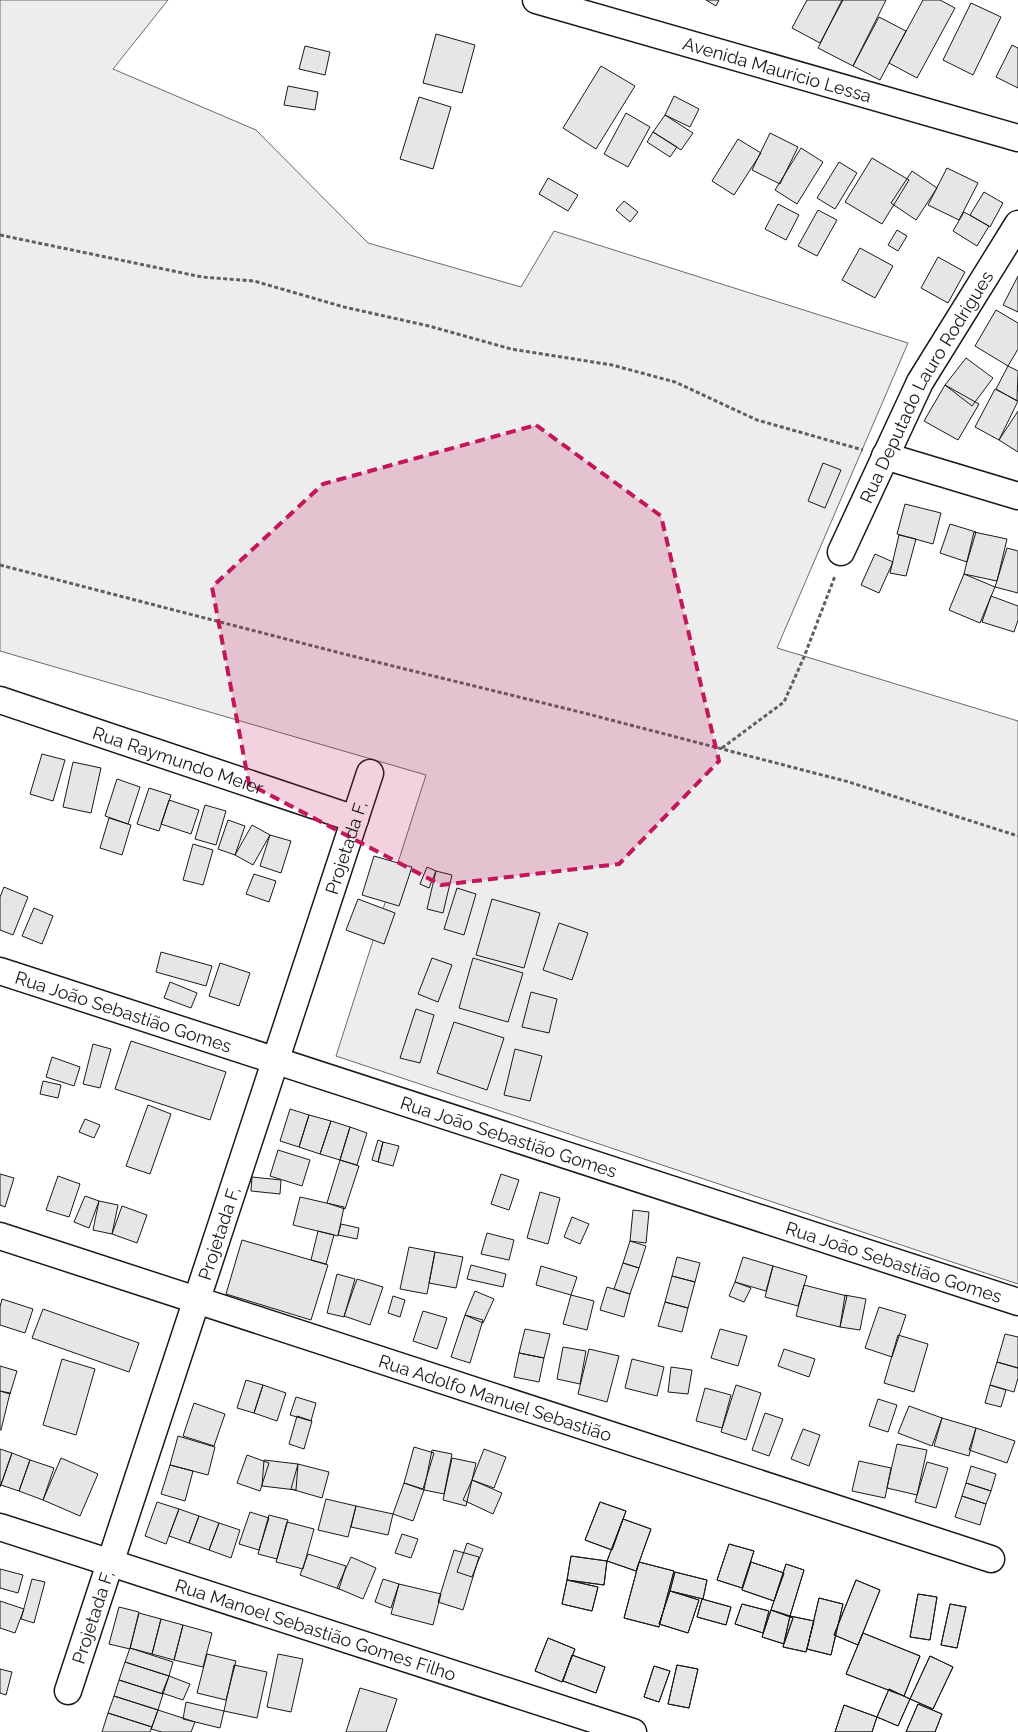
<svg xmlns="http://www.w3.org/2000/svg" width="1018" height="1732" viewBox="0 0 1018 1732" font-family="Raleway,sans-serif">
<rect width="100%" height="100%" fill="#fff"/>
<path fill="#ededed" stroke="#6a6a6a" d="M0,0H168L113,69L256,130L368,243L521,287L554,231L908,343L777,648L1018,721V1284L336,1056L426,775L0,651Z"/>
<path fill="#e6e6e6" stroke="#1a1a1a" d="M706,0H719L716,6Z
M807,0H843L820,43L792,28Z
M842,0H886L853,66L818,48Z
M923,0H940L955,8L917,78L889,63Z
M971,3L1001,17L973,75L943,60Z
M879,17L906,31L880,80L853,66Z
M436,34L475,45L462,93L423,83Z
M1012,45L1018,48V88L996,77Z
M305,46L330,52L325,75L299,69Z
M601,66L635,86L596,149L563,128Z
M288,86L318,92L315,110L284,105Z
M674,96L699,109L690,127L665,115Z
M419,97L451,107L433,169L400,159Z
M626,113L650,127L628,167L604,154Z
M665,115L693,133L681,150L653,132Z
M653,132L677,147L670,157L647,142Z
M770,133L798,147L780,184L752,170Z
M738,139L761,153L734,195L712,181Z
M801,148L823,162L797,204L775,190Z
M872,158L909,180L882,224L845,202Z
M839,162L857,173L835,209L817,198Z
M947,168L978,183L959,220L928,205Z
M912,171L937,188L916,220L891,203Z
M548,178L578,195L568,211L539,194Z
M984,192L1003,203L990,227L970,215Z
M624,201L638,212L630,222L616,210Z
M778,204L799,215L786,240L765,229Z
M818,210L837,220L817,256L798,246Z
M964,212L989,226L977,246L953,231Z
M897,230L907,236L898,251L888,245Z
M860,248L893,266L875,298L842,280Z
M938,257L965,272L948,303L921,288Z
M1018,276V312L1003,305Z
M996,310L1018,323V349L1008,366L975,346Z
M966,358L993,378L972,406L945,385Z
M1008,366L1018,371L1017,401L996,389Z
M945,385L979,404L958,440L924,421Z
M995,389L1018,401L999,440L975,427Z
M1018,411V452L999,440Z
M823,463L841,470L825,508L808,501Z
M905,504L941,513L933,544L897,534Z
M950,524L976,532L967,562L940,553Z
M974,532L1007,539L997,581L964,574Z
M899,535L916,539L906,576L890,573Z
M1007,548L1018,551V593L995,587Z
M875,554L893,562L879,593L861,585Z
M964,574L995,587L980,623L949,610Z
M991,596L1018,606V620L1014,632L982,622Z
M42,754L65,760L53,801L30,794Z
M73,762L101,768L91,813L63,807Z
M117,779L140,787L128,824L105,816Z
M149,788L171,795L159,831L137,824Z
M169,800L199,810L191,834L161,824Z
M205,805L226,811L216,845L195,839Z
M109,818L131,825L122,855L100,848Z
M228,820L245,826L235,855L218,849Z
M252,825L270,835L253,865L235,855Z
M270,835L291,841L281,873L260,866Z
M193,844L213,850L203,885L183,880Z
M374,856L412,867L399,906L362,895Z
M427,867L436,871L429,888L420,884Z
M436,871L452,875L443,913L427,909Z
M254,874L276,881L269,902L246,894Z
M4,887L28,897L13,935L0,930V897Z
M457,888L476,894L464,935L444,929Z
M358,899L395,913L384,944L346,930Z
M492,899L540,913L524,968L476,955Z
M34,908L53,916L42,944L22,936Z
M559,923L588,933L572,980L543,970Z
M161,952L212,966L206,986L156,972Z
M432,958L452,965L438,1002L418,994Z
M473,958L523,973L508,1022L459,1008Z
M220,963L250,973L239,1006L209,996Z
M170,982L197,993L191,1008L164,998Z
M531,992L557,999L549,1033L522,1027Z
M416,1009L434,1015L420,1063L400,1058Z
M454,1022L504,1038L487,1090L437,1073Z
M131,1041L226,1072L210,1120L115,1089Z
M93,1044L111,1049L100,1088L83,1084Z
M515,1049L542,1056L530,1101L504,1095Z
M52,1057L80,1067L74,1086L46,1077Z
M43,1081L61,1085L58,1098L40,1094Z
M148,1105L171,1114L150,1174L126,1166Z
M290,1109L309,1115L299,1147L280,1141Z
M309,1115L331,1121L320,1154L299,1147Z
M85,1119L100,1125L94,1138L79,1132Z
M331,1121L350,1127L340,1160L320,1154Z
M350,1127L367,1133L357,1165L340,1160Z
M378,1140L383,1142L378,1162L372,1160Z
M383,1142L399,1146L393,1166L378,1162Z
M278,1150L310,1160L302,1186L270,1176Z
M340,1160L359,1166L345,1209L327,1203Z
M0,1174L14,1178L5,1207L0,1205Z
M501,1174L519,1180L509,1210L491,1204Z
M58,1176L80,1184L69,1217L46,1210Z
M252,1177L281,1180L280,1194L251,1191Z
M540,1192L560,1198L548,1244L527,1238Z
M85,1196L99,1201L89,1228L74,1222Z
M300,1197L344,1207L338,1236L293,1225Z
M99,1201L118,1205L112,1234L93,1230Z
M122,1206L147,1215L137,1243L112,1234Z
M633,1210L649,1212L646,1243L630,1241Z
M572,1217L589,1224L580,1244L564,1237Z
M341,1224L359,1228L357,1239L338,1235Z
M318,1231L334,1235L326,1264L311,1260Z
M487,1233L514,1240L509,1260L481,1254Z
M242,1240L328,1265L311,1320L226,1294Z
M630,1241L646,1246L639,1268L623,1263Z
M409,1247L435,1252L427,1294L400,1289Z
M435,1252L463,1257L456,1288L429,1283Z
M677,1257L700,1263L695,1282L672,1276Z
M743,1257L773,1266L766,1291L735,1282Z
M623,1263L639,1268L630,1294L614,1289Z
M471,1265L506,1274L503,1287L467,1279Z
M541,1266L577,1277L571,1295L536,1285Z
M773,1266L807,1276L798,1306L765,1297Z
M337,1274L355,1279L344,1317L327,1313Z
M672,1276L695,1282L688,1308L665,1302Z
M357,1279L383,1287L370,1325L344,1316Z
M735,1282L751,1288L744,1302L729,1296Z
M804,1285L847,1296L840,1327L796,1316Z
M607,1287L630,1294L624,1317L600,1310Z
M475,1291L494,1299L483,1323L465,1315Z
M571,1295L594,1301L587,1330L563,1324Z
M845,1295L866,1299L860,1330L840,1327Z
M393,1296L405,1300L400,1317L388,1313Z
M2,1299L33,1309L25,1333L0,1325V1307Z
M665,1302L688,1308L682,1332L658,1326Z
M879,1307L906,1315L892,1357L865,1348Z
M43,1309L139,1343L129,1372L32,1338Z
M423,1311L447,1318L437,1349L413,1341Z
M465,1315L483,1320L470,1363L451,1357Z
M525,1329L550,1334L544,1358L519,1353Z
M720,1329L747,1336L738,1366L711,1358Z
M1005,1334L1018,1337V1368L997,1362Z
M898,1335L928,1344L914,1392L884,1383Z
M563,1347L586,1351L580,1384L557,1379Z
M589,1349L619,1356L607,1402L578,1394Z
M784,1349L815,1359L809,1377L778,1366Z
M519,1353L544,1358L539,1382L514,1377Z
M62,1359L95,1369L76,1435L43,1425Z
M632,1359L664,1367L657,1396L625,1388Z
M997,1362L1018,1368V1378L1014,1392L990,1385Z
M0,1366L17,1371L10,1394L0,1391Z
M671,1367L692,1370L688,1394L668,1392Z
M246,1380L263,1385L254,1413L237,1408Z
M263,1385L286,1393L277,1421L254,1413Z
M736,1385L761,1393L746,1440L721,1432Z
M990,1385L1006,1390L1001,1407L985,1403Z
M705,1388L731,1395L722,1428L696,1421Z
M0,1391L10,1393L1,1430H0Z
M296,1397L316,1403L311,1421L290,1415Z
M878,1399L897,1405L888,1432L869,1426Z
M194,1403L225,1414L214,1446L183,1436Z
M909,1406L942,1418L932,1446L898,1433Z
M765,1413L783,1419L769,1456L752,1450Z
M297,1416L312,1421L304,1449L289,1444Z
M942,1418L976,1428L969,1456L934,1446Z
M976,1428L1015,1441L1007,1463L969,1450Z
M803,1429L820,1435L809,1466L791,1459Z
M178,1436L215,1447L208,1475L170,1465Z
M897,1444L927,1450L917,1495L887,1488Z
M414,1447L434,1453L423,1489L404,1483Z
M0,1449L12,1453L0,1487Z
M484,1449L506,1457L494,1488L472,1480Z
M432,1450L452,1454L444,1494L424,1490Z
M12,1453L30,1460L19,1491L1,1485Z
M247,1455L269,1463L260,1491L237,1483Z
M61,1458L98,1474L80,1516L43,1500Z
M452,1458L476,1463L466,1506L443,1500Z
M30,1460L54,1468L43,1500L19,1491Z
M264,1460L298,1464L296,1490L262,1486Z
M859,1461L891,1468L885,1498L852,1491Z
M927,1462L948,1468L936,1508L915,1502Z
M298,1464L329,1472L322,1498L291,1489Z
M170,1465L193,1471L185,1501L161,1494Z
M971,1466L996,1474L991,1491L966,1483Z
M472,1480L502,1493L493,1514L463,1500Z
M404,1483L424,1490L413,1521L393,1514Z
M966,1483L991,1491L986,1504L962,1496Z
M962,1496L986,1504L980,1525L955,1517Z
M326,1499L356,1506L348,1537L318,1530Z
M157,1502L179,1509L166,1544L145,1536Z
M600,1502L626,1511L612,1550L585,1540Z
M600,1502L626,1511L612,1550L585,1540Z
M356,1506L393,1514L388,1535L351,1527Z
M179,1509L199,1516L189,1543L169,1536Z
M250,1512L269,1518L259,1550L239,1544Z
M269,1515L288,1520L277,1559L258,1554Z
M199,1516L219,1523L209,1550L189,1543Z
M623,1519L651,1529L636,1571L607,1561Z
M623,1519L651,1529L636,1571L607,1561Z
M287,1522L314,1529L303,1569L276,1562Z
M219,1523L240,1530L231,1558L209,1550Z
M402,1534L418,1539L411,1558L395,1553Z
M467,1543L483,1549L472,1577L457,1572Z
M729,1544L754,1551L742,1588L717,1580Z
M729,1544L754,1551L742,1588L717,1580Z
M454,1550L479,1557L463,1610L438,1602Z
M308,1554L346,1566L339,1589L300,1575Z
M571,1556L607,1561L604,1585L567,1580Z
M571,1556L607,1561L604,1585L567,1580Z
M351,1557L376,1568L363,1599L337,1588Z
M639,1562L674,1571L659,1627L624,1618Z
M639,1562L674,1571L659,1627L624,1618Z
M751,1562L784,1573L774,1601L742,1590Z
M751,1562L784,1573L774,1601L742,1590Z
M786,1564L804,1570L790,1616L771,1610Z
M786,1564L804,1570L790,1616L771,1610Z
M0,1569L23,1575L18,1593L0,1588Z
M675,1572L707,1580L703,1599L670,1591Z
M675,1572L707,1580L703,1599L670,1591Z
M32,1579L45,1582L34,1623L21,1619Z
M383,1579L399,1584L391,1608L375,1602Z
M567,1580L598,1587L592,1611L562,1604Z
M567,1580L598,1587L592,1611L562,1604Z
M856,1580L880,1590L858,1645L834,1635Z
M856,1580L880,1590L858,1645L834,1635Z
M399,1584L441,1594L433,1625L391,1614Z
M670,1591L699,1600L688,1633L659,1624Z
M670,1591L699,1600L688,1633L659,1624Z
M918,1594L937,1597L930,1640L910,1637Z
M918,1594L937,1597L930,1640L910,1637Z
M819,1598L843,1604L831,1655L807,1649Z
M819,1598L843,1604L831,1655L807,1649Z
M702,1599L731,1607L726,1625L697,1617Z
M702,1599L731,1607L726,1625L697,1617Z
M0,1601L24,1609L15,1633L0,1628Z
M742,1604L769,1611L763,1633L735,1624Z
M742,1604L769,1611L763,1633L735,1624Z
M950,1604L966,1607L957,1648L941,1645Z
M950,1604L966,1607L957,1648L941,1645Z
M119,1607L139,1612L130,1649L109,1644Z
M771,1610L793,1618L784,1644L762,1637Z
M771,1610L793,1618L784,1644L762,1637Z
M139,1613L161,1619L152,1654L130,1648Z
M790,1616L814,1621L806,1652L783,1647Z
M790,1616L814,1621L806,1652L783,1647Z
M161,1619L183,1625L174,1660L152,1654Z
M183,1625L212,1633L203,1667L174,1660Z
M863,1633L920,1656L904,1696L846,1674Z
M863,1633L920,1656L904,1696L846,1674Z
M548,1638L575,1649L562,1682L535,1671Z
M548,1638L575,1649L562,1682L535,1671Z
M130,1648L173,1662L169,1676L125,1662Z
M207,1654L236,1661L226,1700L197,1693Z
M278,1654L303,1659L291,1712L267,1707Z
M572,1655L605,1667L596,1693L563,1681Z
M572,1655L605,1667L596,1693L563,1681Z
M930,1656L953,1667L933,1709L910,1699Z
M930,1656L953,1667L933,1709L910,1699Z
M125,1662L169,1676L163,1694L119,1680Z
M234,1665L267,1672L257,1718L224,1711Z
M677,1665L698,1669L689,1708L668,1704Z
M677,1665L698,1669L689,1708L668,1704Z
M654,1666L670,1671L659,1702L644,1697Z
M654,1666L670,1671L659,1702L644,1697Z
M0,1669L12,1672L6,1695L0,1693Z
M169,1676L190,1684L183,1700L162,1693Z
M119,1680L163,1694L158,1710L114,1696Z
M360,1688L397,1699L386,1732H346Z
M889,1689L910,1699L898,1726L877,1717Z
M889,1689L910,1699L898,1726L877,1717Z
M114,1696L158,1710L152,1727L108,1713Z
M186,1702L224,1711L220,1728L183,1719Z
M918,1704L942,1714L935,1732H906Z
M918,1704L942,1714L935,1732H906Z
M844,1705L877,1717L872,1732H835Z
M844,1705L877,1717L872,1732H835Z
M158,1710L195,1722L191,1732H162L151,1729Z
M108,1713L152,1727L150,1732H102Z"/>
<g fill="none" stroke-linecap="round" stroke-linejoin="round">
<defs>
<g id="minor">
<path id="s1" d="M536,0L1018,138"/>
<path d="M885,456L1018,496"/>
<path id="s2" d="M841,552L920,382L1018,224"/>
<path id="s3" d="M0,700L355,819"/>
<path id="s4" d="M0,971L1018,1302"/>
<path id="s5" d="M0,1236L991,1559"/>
<path id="s6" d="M0,1527L633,1732"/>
<path id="s7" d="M68,1691L370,773"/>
</g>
</defs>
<use href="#minor" stroke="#1a1a1a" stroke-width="29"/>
<path stroke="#5f5f5f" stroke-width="3" stroke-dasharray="4 2.5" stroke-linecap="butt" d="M0,235L202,277L254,281L344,307L429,326L511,349L612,365L675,382L757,420L863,450
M0,565L344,654L584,713L849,782L1018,836
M722,748L784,702L804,657L835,576"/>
<use href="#minor" stroke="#fff" stroke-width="26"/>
</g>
<path fill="#c2185b" fill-opacity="0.2" stroke="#c2185b" stroke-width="4" stroke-dasharray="10 6" stroke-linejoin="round" d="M536,425L661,516L719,761L619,864L441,885L249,784L212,587L323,484Z"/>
<g text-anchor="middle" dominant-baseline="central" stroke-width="4" stroke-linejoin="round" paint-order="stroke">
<g font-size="18" fill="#1a1a1a" stroke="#fff">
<text stroke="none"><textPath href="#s1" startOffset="251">Avenida Maurício Lessa</textPath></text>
<text stroke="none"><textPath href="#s2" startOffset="186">Rua Deputado Lauro Rodrigues</textPath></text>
<text stroke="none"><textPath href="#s3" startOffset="188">Rua Raymundo Meier</textPath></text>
<text stroke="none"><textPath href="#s7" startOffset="888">Projetada F,</textPath></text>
<text stroke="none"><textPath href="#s4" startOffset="130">Rua João Sebastião Gomes</textPath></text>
<text stroke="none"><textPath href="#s4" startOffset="535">Rua João Sebastião Gomes</textPath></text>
<text stroke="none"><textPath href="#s7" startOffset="482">Projetada F,</textPath></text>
<text stroke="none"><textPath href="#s4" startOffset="940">Rua João Sebastião Gomes</textPath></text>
<text stroke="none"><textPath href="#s5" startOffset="521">Rua Adolfo Manuel Sebastião</textPath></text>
<text stroke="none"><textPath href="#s7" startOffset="78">Projetada F,</textPath></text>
<text stroke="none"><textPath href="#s6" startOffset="332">Rua Manoel Sebastião Gomes Filho</textPath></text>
</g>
</g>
</svg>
